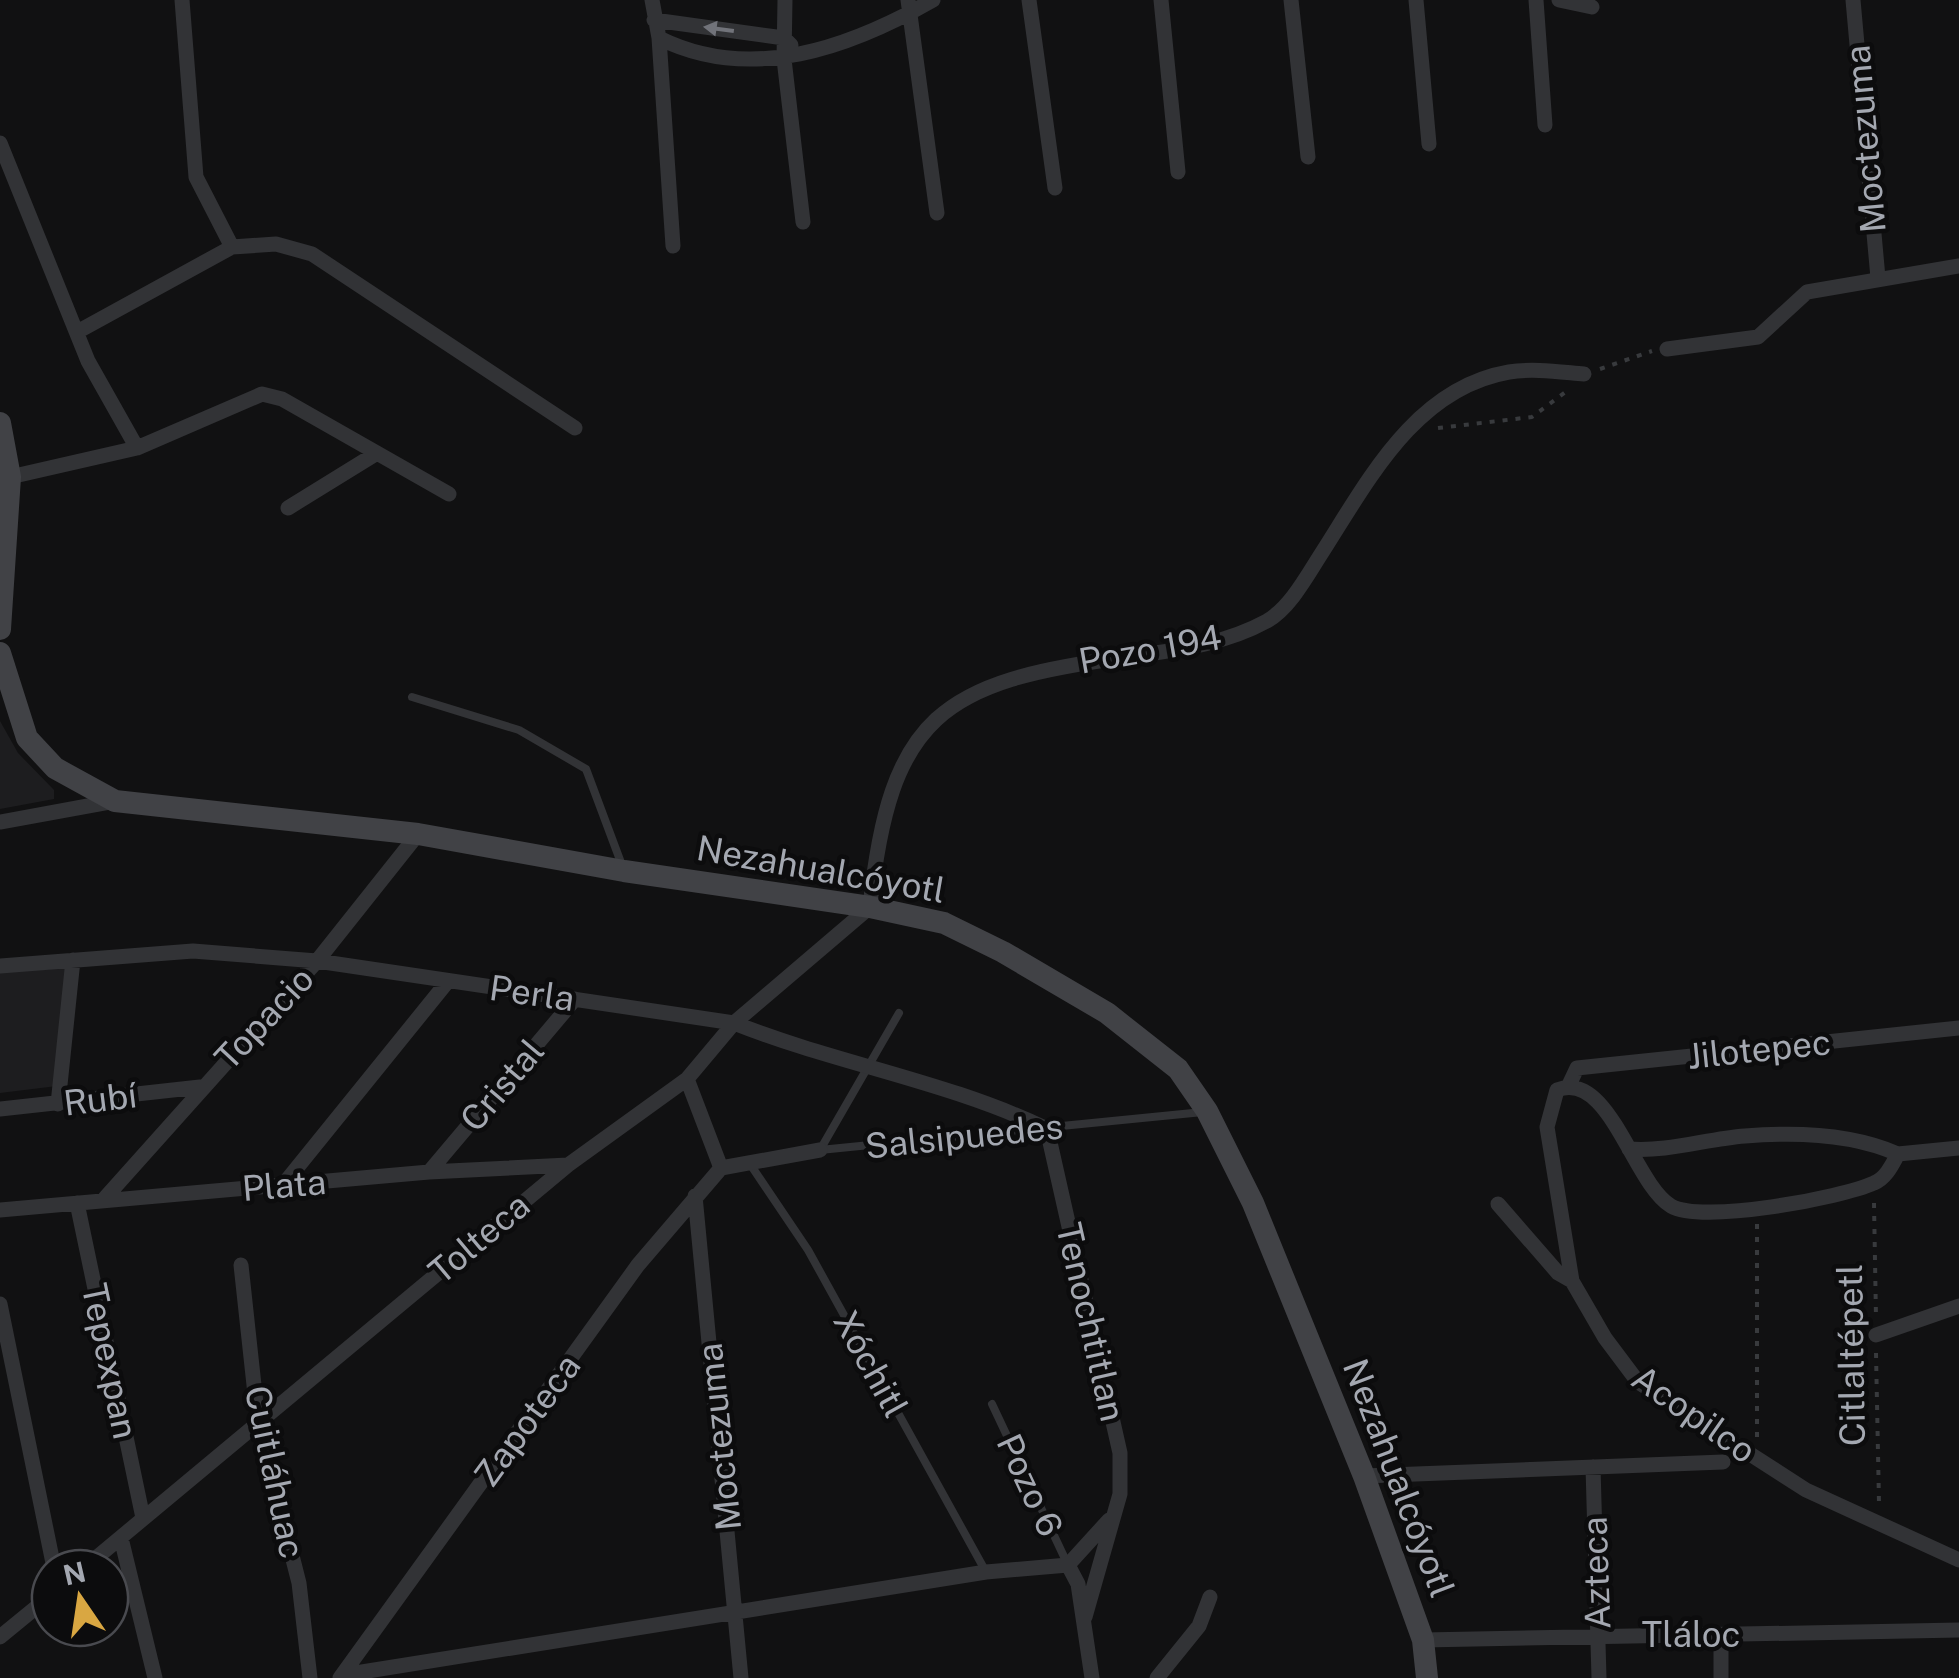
<svg xmlns="http://www.w3.org/2000/svg" width="1959" height="1678" viewBox="0 0 1959 1678" font-family="'Public Sans',sans-serif">
<rect width="100%" height="100%" fill="#111112"/>
<path fill="#1d1d1f" d="M0,721L18,753L54,790V799L0,809Z
M68,968L57,1086L0,1093V972Z"/>
<g fill="none" stroke-linecap="round" stroke-linejoin="round">
<path stroke="#383a3d" stroke-width="4" stroke-dasharray="5 8" stroke-linecap="butt" d="M1600,369L1652,351
M1438,428L1532,417L1568,390
M1874,1203L1876,1318
M1757,1224V1439
M1876,1353L1879,1503"/>
<path stroke="#323336" stroke-width="8" d="M412,697L519,730L586,769L623,868
M820,1150L1203,1112
M820,1150L899,1013
M748,1161L808,1250L986,1572
M992,1404L1067,1563"/>
<path stroke="#323336" stroke-width="15" d="M182,0L196,177L232,247L276,244L312,254L575,428
M652,0L659,38L673,246
M785,0L784,59L803,222
M908,0L937,213
M1029,0L1055,188
M1161,0L1178,172
M1291,0L1308,157
M1416,0L1429,144
M1536,0L1545,125
M1559,0L1592,7
M1853,0L1878,278
M654,20L784,38L791,45
M659,38C751,84 851,47 933,0
M0,143L88,361L137,448
M77,332L232,247
M1667,349L1758,337L1807,292L1959,266
M10,477L137,448L262,394L282,399L449,494
M288,508L377,453
M0,822L115,801
M0,966L193,951L317,961L734,1023C837,1064 947,1081 1047,1129L1120,1453V1494L1085,1617
M687,1079L721,1168
M1569,1085L1577,1068L1959,1028
M58,1104L73,960
M0,1109L200,1087
M1959,1148L1898,1154C1892,1165 1886,1178 1874,1183C1841,1198 1702,1224 1671,1206C1633,1183 1609,1069 1557,1090L1547,1127L1572,1281L1605,1338L1638,1382L1806,1490L1959,1560
M1629,1149C1668,1152 1706,1139 1745,1136C1794,1132 1853,1134 1898,1154
M721,1168L820,1150
M429,1172L575,999
M283,1185L448,981
M695,1196L741,1678
M105,1198L317,961L418,834
M77,1203L143,1518
M1498,1204L1558,1273L1572,1281
M0,1210L429,1172L568,1165
M241,1265L258,1422L299,1583L310,1678
M0,1304L54,1568
M1876,1335L1959,1306
M1593,1467L1599,1678
M1364,1476L1723,1462
M121,1538L155,1678
M1068,1565L1078,1584L1092,1678
M1068,1565L1109,1520
M84,1568L568,1165L687,1079L734,1023L870,907C890,716 941,681 1128,657C1176,650 1223,645 1267,621C1291,607 1308,574 1323,551C1369,479 1416,388 1509,372C1533,368 1560,372 1584,374
M0,1637L50,1596
M1423,1640L1959,1630
M343,1675L986,1572L1068,1565
M340,1678L638,1265L721,1168
M1157,1678L1199,1626L1210,1597
M1721,1678V1635"/>
<path stroke="#414246" stroke-width="22" d="M0,423L10,477L0,629
M0,653L27,738L55,768L115,801L418,834L624,871L870,907L944,923L1003,952L1107,1013L1178,1069L1207,1111L1253,1203L1364,1476L1423,1640L1427,1678"/>
</g>
<defs><path id="oneway-solid" d="M-6-.8H1V-3.2L6.5 0L1 3.2V.8H-6Z" transform="scale(2.5)"/></defs>
<use fill="#71737a" href="#oneway-solid" transform="translate(719 29) rotate(-172)"/>
<g text-anchor="middle" dominant-baseline="central" stroke-width="9" stroke-linejoin="round" paint-order="stroke">
<g font-size="35" fill="#a4a8b1" stroke="#0c0c0d">
<text transform="translate(1865 139) rotate(-95)">Moctezuma</text>
<text transform="translate(1150 649) rotate(-10)">Pozo 194</text>
<text transform="translate(821 869) rotate(10)">Nezahualcóyotl</text>
<text transform="translate(532 993) rotate(8)">Perla</text>
<text transform="translate(264 1018) rotate(-47)">Topacio</text>
<text transform="translate(1759 1049) rotate(-6)">Jilotepec</text>
<text transform="translate(502 1085) rotate(-50)">Cristal</text>
<text transform="translate(100 1099) rotate(-7)">Rubí</text>
<text transform="translate(964 1136) rotate(-6)">Salsipuedes</text>
<text transform="translate(284 1185) rotate(-5)">Plata</text>
<text transform="translate(479 1238) rotate(-40)">Tolteca</text>
<text transform="translate(1091 1322) rotate(77)">Tenochtitlan</text>
<text transform="translate(1851 1355) rotate(-91)">Citlaltépetl</text>
<text transform="translate(110 1361) rotate(78)">Tepexpan</text>
<text transform="translate(871 1364) rotate(61)">Xóchitl</text>
<text transform="translate(1694 1414) rotate(35)">Acopilco</text>
<text transform="translate(527 1420) rotate(-54)">Zapoteca</text>
<text transform="translate(719 1437) rotate(-96)">Moctezuma</text>
<text transform="translate(275 1472) rotate(78)">Cuitláhuac</text>
<text transform="translate(1399 1478) rotate(69)">Nezahualcóyotl</text>
<text transform="translate(1030 1485) rotate(65)">Pozo 6</text>
<text transform="translate(1596 1573) rotate(-92)">Azteca</text>
<text x="1691" y="1634">Tláloc</text>
</g>
</g>
<g transform="translate(80 1598) rotate(347)"><circle r="48" fill="#0c0c0d" stroke="#494a4f" stroke-width="2.5"/>
<path d="M0-8L18 38L0 25L-18 38Z" fill="#d9a742"/>
<text y="-15" font-size="28" font-weight="bold" text-anchor="middle" fill="#a4a8b1">N</text>
</g>
</svg>
